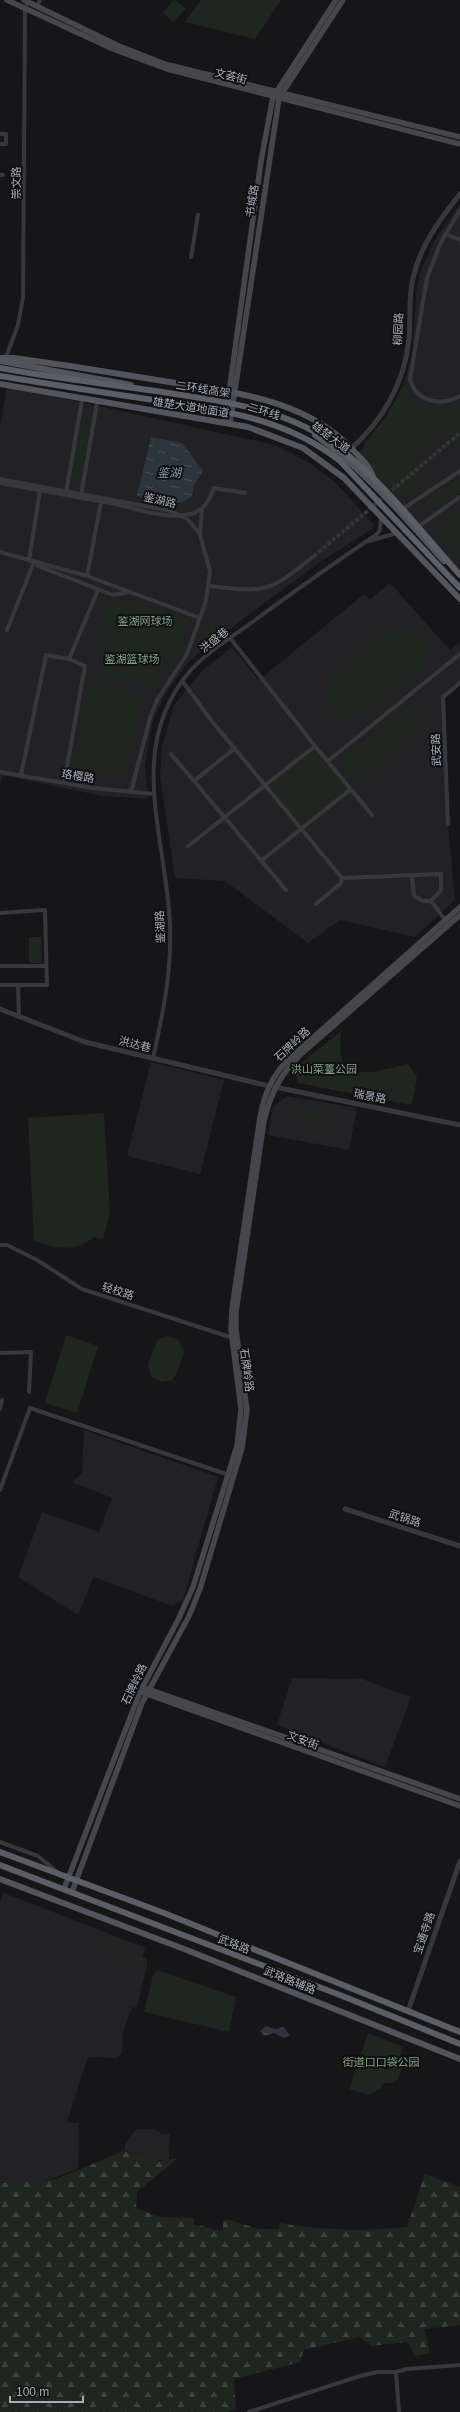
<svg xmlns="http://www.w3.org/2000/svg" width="460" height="2412" viewBox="0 0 460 2412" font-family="Arial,'Noto Sans SC',sans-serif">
<defs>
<pattern id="forest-firs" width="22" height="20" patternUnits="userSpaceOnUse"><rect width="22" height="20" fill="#1e261f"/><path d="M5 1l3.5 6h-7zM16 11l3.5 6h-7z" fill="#3c433d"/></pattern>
<pattern id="water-ripples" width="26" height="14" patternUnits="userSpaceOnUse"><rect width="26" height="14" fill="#2c353c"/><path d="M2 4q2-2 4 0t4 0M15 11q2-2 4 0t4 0" fill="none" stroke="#485056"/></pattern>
</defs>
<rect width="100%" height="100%" fill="#161618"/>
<path fill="#222225" d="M460,204V570L435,546L356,457L387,415L402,390L412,354L416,294L420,273L434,241Z
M7,386L275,445L310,463L336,483L374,525L372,529L320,562L203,649L185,666L164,696L152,724L145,766L148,799L102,796L2,775L0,785V427Z
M390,583L450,650L460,642V683L443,697L448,824L455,900L415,937L340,920L308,943L225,881L175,878L160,776L162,746L174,705L203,670L232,647L259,680L364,594L370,599Z
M151,1062L224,1080L200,1174L127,1156Z
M287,1096L357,1108L349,1150L268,1135L273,1107Z
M84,1430L218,1477L183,1600L172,1606L94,1577L78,1615L18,1577L42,1512L99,1532L112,1498L72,1482L82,1473Z
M292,1678L362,1679L411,1697L385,1767L277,1725Z
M4,1893L146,1948L142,1957L147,1959V1965L137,2008L132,2007L123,2032L122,2054L116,2058L88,2057L67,2122L79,2123L78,2169L45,2181L0,2183V1903Z
M136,2129H155L162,2134H170L169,2160H157L125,2151V2144Z"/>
<path fill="#1e261f" d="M174,0L186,8L173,22L163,13Z
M201,0H281L255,39L185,22Z
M404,384L411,396L423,406L426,404C437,409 449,406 460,401V448L448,431L413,461L421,472L417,475L423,485L406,496L399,498L364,459L362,451L365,443L387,415Z
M82 414a5 5 0 1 1 10 0a5 5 0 1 1-10 0Z
M81,423L90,424L79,483L70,481Z
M460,476V491L435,509H427L425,505L427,499Z
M460,511V560L436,531L438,527Z
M106,599L190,617L178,661L167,659L158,689L100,676L106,651L94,649L98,627L160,641L161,639L100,625Z
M213,626L220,636L203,649L196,639Z
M401,627C423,633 436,647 424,669L364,716C334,728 315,698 334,673C344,660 386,632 401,627Z
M91,681L143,693L124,775L72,763Z
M413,702L430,723L355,783L338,762Z
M315,746L351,789L301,829L266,785Z
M29,937H41L42,963H29Z
M341,1031C341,1040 339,1055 343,1062C353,1082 392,1067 408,1064L417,1077L412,1105L298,1083L295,1068Z
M303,1105L331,1114L327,1126L299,1118Z
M104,1113L110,1214L103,1239L94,1237C76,1253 55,1248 34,1241L28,1118Z
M66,1335L98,1346L77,1413L45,1403Z
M167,1336L179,1340L184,1352L177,1373L172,1380L161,1382L151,1376L148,1365L157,1340Z
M109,1944L119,1948L117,1954L103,1949Z
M135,1954L146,1958L147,1965L133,1960Z
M157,1970L236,1997L229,2032L144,2012L153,1975Z
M368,2033L403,2047L401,2056L406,2058L398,2079L392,2083H384L381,2088L368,2095L349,2089Z"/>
<path fill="url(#forest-firs)" d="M123,2151L161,2161L178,2158L137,2192L136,2208L159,2217L194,2218V2225C205,2225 211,2231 223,2231V2221L230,2220L258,2229H279L280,2223C320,2230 366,2232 407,2227L425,2174L460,2187V2325L424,2329L430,2353L415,2356L408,2342L371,2346L360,2337L304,2350L300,2362L234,2379L236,2409L227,2412H0V2183L45,2181L57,2179Z"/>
<path fill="url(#water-ripples)" d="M151,437L182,443L203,471L194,485L192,496L184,502L167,503L151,497L143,498L137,496Z
M266,2026L275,2029L284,2027L290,2036L284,2038L274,2033L264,2036L260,2031Z"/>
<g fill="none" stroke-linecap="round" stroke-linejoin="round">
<path stroke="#333438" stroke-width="4" stroke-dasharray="4 2" stroke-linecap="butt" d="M314,556L460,433"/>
<path stroke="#37383d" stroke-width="4" d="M37,6L40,0
M0,134H6V144H0
M0,175H3
M460,210L441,242L427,278L410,379C416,402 441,407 460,396
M445,234L460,240
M191,257L198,215
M5,360L18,325L23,298L25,9L28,2
M0,479L171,511L187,519L200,534
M0,483C38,490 77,497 115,504C138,509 170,521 194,513C205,509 210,499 214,488L245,493
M66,493L82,400
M81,495L97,403
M401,510L460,471
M416,528L460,497
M369,541L397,533
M0,552L87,576L200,618
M29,561L40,490
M38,566L113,595L129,592
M87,576L101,502
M209,586C267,593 269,592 314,556
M7,630L34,562
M230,638L315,746
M183,682L211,720L342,878
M171,754L286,890
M328,761L460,654
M0,772L93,788L154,794
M21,775L46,655L69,659
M194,781L235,748
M64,783L85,666L69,659L98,590
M131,792L150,718L157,700L187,654L206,601L210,571L200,535L202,508
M448,824L443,697L460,683
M188,846L315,746L372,815
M261,861L351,789
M412,876L414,896L423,901H431L446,921
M342,878L441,874V890L431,901
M316,904L341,883L342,878
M0,913L45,910L47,985H0
M0,966H46
M18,986L19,1017
M153,1058C163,1014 172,970 170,924C166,836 125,747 190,671C208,651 234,636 255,620C295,591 335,562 376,535L380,530L381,517
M0,1245H7L37,1260L82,1289L233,1338
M0,1353L31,1352L29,1392
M0,1409L2,1400
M0,1490L30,1408L229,1475
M0,1842L38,1856L57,1872
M396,2372L399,2412
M249,2412L360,2376L377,2372H396L407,2369L460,2365"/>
<path stroke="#37383d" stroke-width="5" d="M348,451C382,423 405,382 409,339C411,319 408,298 413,278C420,246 440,219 460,194
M0,1009L85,1042L269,1086
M275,1087L460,1125
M345,1509L460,1546
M408,2011L460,1861"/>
<path stroke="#45474d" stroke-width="5.5" d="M7,0L113,49L167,69L460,144
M24,0L119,46L165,64L460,137
M225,422L261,161L273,97L336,0
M230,423L279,98L343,0
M145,1688L460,1799
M144,1693L460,1806
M64,1889L140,1692L178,1620L193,1587L237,1446L241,1409L231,1330L232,1309L260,1117C264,1094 272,1075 289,1059L460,907
M72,1892L142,1703L189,1616L200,1589L242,1448L247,1410L236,1330V1312L264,1121C270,1095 280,1075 299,1056L460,915"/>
<path stroke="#53555c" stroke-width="6" d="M0,358H14L70,366
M0,361L131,385
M0,384L248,427L303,448L344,478L460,599
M315,435C364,469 404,517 444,561
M0,1879L184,1949L460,2059"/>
<path stroke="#5b5e65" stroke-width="6" d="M0,1852L164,1913L460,2032
M0,1865L340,1995L460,2044"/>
<path stroke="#53555c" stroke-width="6" d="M70,366C107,372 145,378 182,384C245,394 308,402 354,451C362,459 371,468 374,480"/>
<path stroke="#5b5e65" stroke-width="6" d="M0,368C54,378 108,384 162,392C219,401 280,407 329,441C379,475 420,531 460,575
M0,376C49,384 98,392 147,399C217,410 283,416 340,461L460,588"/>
</g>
<g text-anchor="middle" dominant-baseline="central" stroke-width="4" stroke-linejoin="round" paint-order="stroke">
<g font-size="11" fill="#a8adb8" stroke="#111113">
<text transform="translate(231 76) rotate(14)">文荟街</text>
<text transform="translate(16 183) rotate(-90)">崇文路</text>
<text transform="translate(252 201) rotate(-81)">书城路</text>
<text transform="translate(398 329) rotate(-87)">柳园路</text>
<text transform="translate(203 389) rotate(9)">二环线高架</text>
<text transform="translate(191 407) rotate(9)">雄楚大道地面道</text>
<text transform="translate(264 411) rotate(17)">二环线</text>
<text transform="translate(331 437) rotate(37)">雄楚大道</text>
<text transform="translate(160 500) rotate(13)">鉴湖路</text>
<text transform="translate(214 640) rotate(-38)">洪盛巷</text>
<text transform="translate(436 750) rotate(-92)">武安路</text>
<text transform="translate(78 776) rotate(9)">珞樱路</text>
<text transform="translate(160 927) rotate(-92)">鉴湖路</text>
<text transform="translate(135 1044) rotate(14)">洪达巷</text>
<text transform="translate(292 1044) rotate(-43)">石牌岭路</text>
<text transform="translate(370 1096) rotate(11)">瑞景路</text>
<text transform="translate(118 1291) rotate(18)">轻校路</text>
<text transform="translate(247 1370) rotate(82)">石牌岭路</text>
<text transform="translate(405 1518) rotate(18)">武锅路</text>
<text transform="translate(134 1684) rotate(-65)">石牌岭路</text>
<text transform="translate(303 1740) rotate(20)">文安街</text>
<text transform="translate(424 1933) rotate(-71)">宝通寺路</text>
<text transform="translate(234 1944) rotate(21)">武珞路</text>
<text transform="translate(290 1980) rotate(22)">武珞路辅路</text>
</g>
<g font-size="11" fill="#7fa381" stroke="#111113">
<text x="145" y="621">鉴湖网球场</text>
<text x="132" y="659">鉴湖篮球场</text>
<text x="324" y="1069">洪山菜薹公园</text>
<text x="381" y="2062">街道口口袋公园</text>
</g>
<g font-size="12" font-style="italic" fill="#7f9bb3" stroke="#111113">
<text x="169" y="473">鉴湖</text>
</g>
</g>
<path d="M10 2396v6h73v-6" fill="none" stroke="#a8adb8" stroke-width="2"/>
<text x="16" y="2396" font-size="12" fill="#a8adb8" stroke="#111113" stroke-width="3" paint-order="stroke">100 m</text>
</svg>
